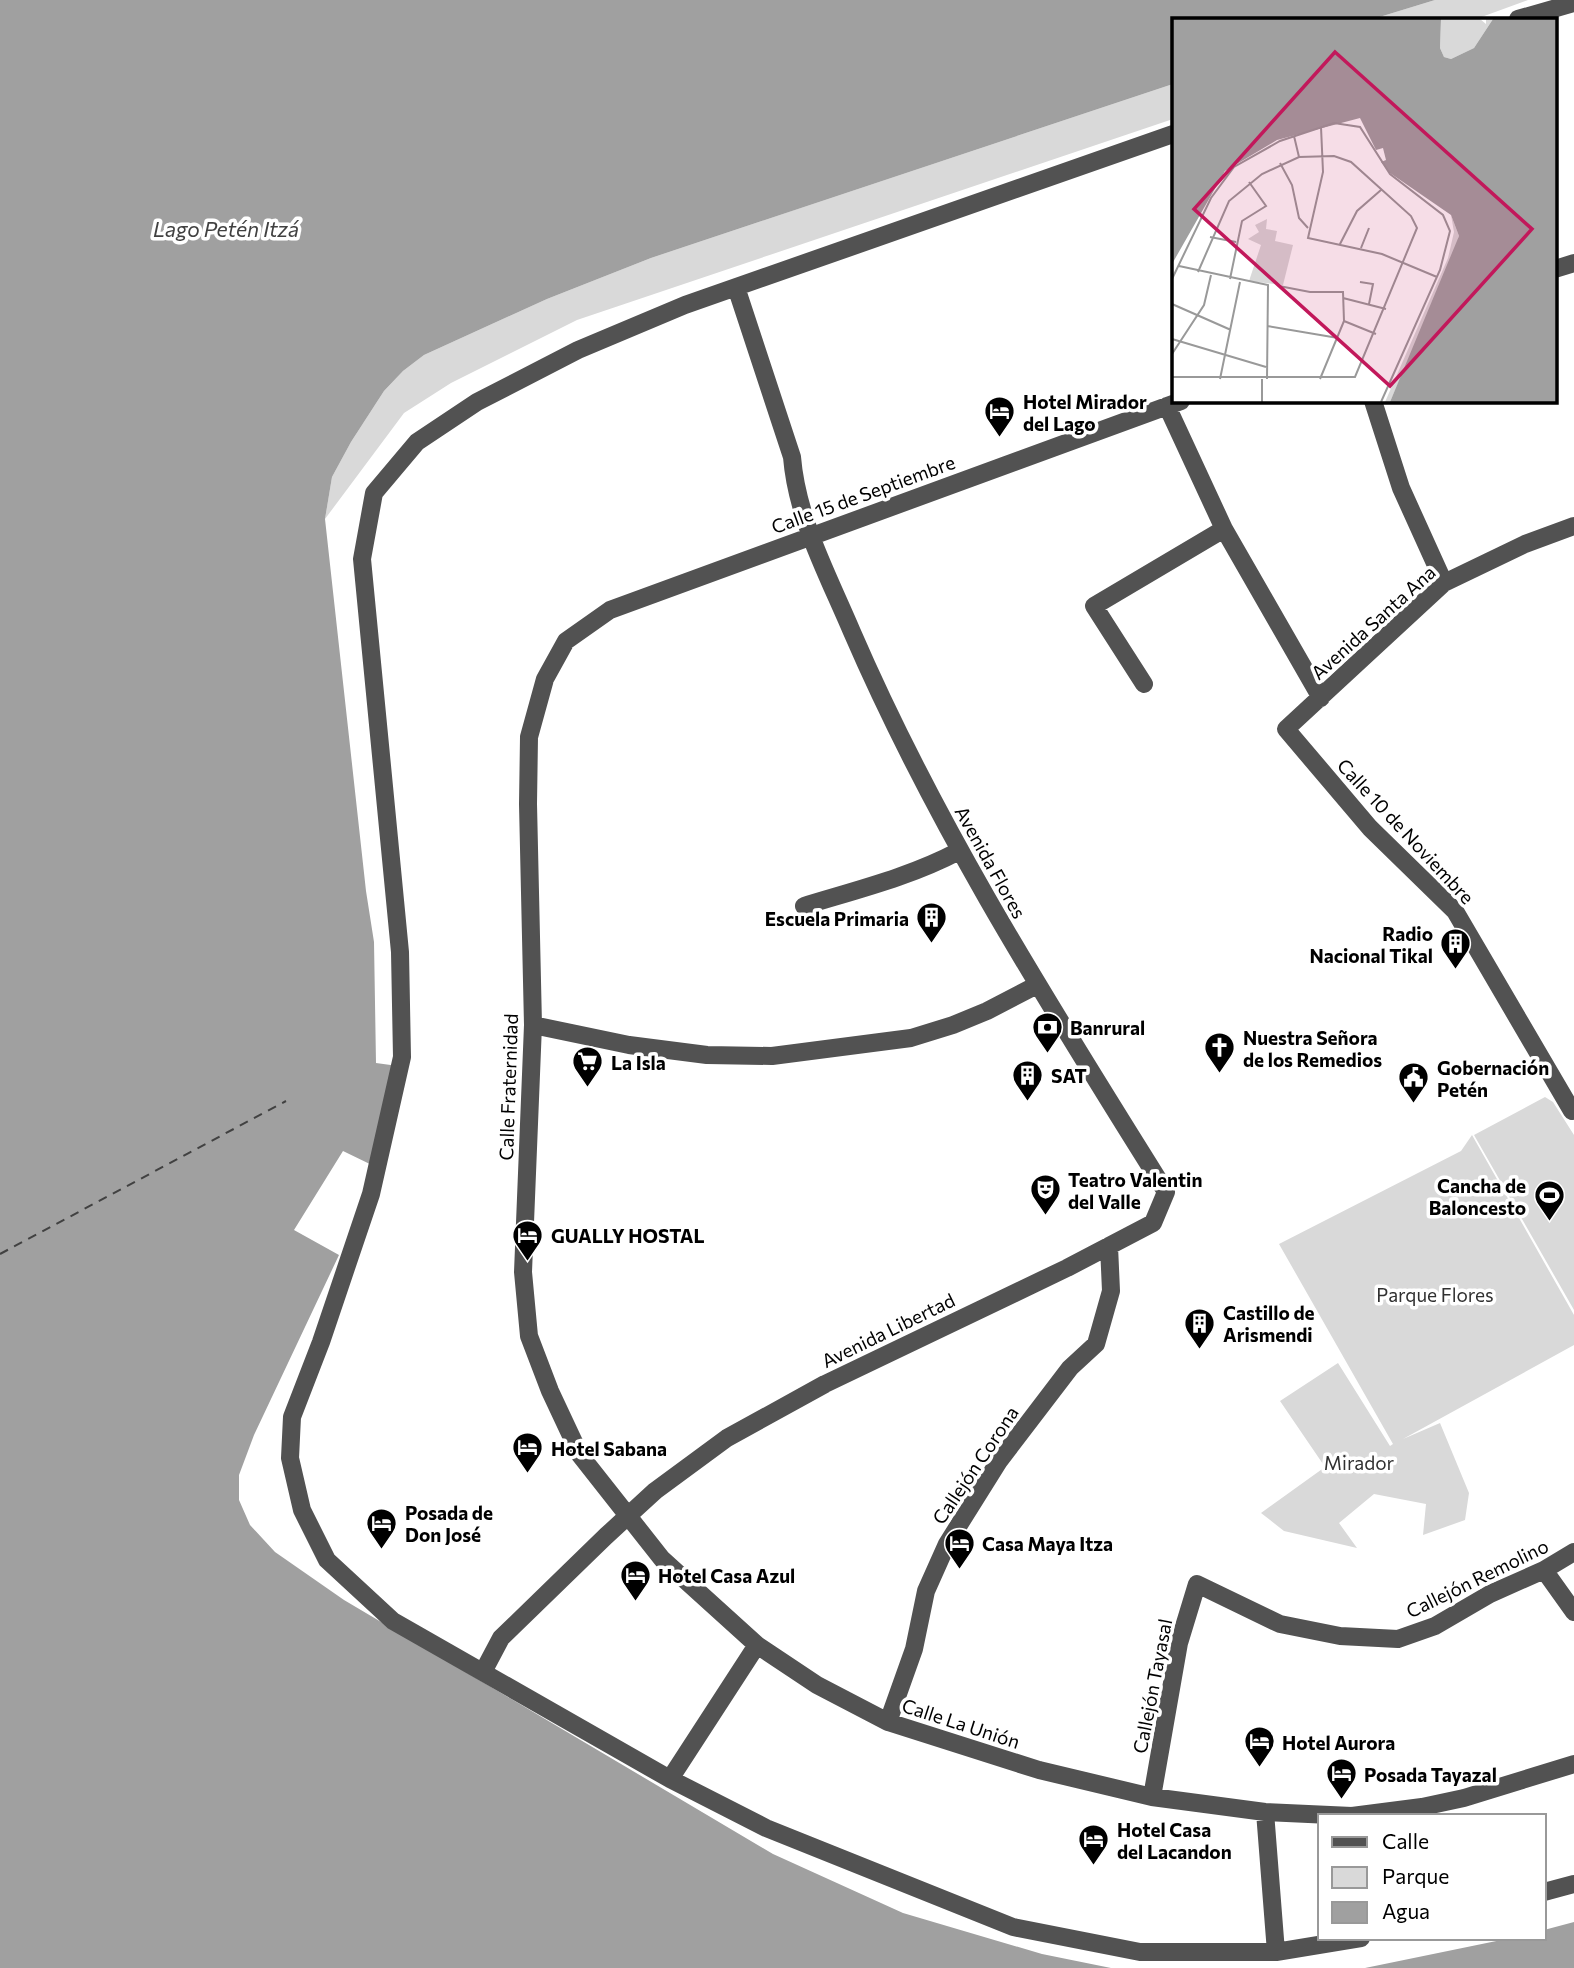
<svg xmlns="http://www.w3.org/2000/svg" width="1574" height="1968" viewBox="0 0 1574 1968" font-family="Commissioner,sans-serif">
<rect width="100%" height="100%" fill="#fff"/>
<path fill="#d9d9d9" d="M1435,0H1528L1476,19H1373Z
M1173,84V119L577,320L451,383L404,413L325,519L332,477L351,442L384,391L403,371L424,355L547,299L651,258Z
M1545,1097L1553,1102L1574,1135V1310L1474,1135Z
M1472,1135L1574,1315V1345L1403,1439L1440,1423L1469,1493L1465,1520L1423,1535L1426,1504L1374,1494L1339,1523L1357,1548L1284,1531L1261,1513L1325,1467L1280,1401L1338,1363L1390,1446L1393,1444L1279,1244L1461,1151Z"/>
<path fill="#a0a0a0" d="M0,0H1435L1373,19H1173V84L651,258L547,299L424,355L403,371L384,391L351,442L332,477L325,519L366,891L374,942L376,1063L398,1066L376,1167L343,1151L294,1230L339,1255L254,1435L239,1475V1500L250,1525L275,1552L344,1600L773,1854L903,1913L1042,1954L1111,1968H0Z
M1574,1922V1968H1365L1511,1938H1544V1930Z"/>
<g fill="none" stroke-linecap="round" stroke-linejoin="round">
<path stroke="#414141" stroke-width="2" stroke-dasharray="9 7" stroke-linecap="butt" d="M0,1254L286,1101"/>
<path stroke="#525252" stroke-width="18" d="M1518,19L1574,3
M1173,134L685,305L578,350L477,402L417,442L374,493L362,559L400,952L402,1057L371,1194L321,1342L292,1417L290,1458L302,1510L327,1560L393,1621L670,1779L766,1828L1013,1927L1140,1952H1276L1361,1938
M1555,269L1574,263
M1181,401L610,610L566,641L545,679L529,737L528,804L533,1025L523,1272L529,1336L550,1391L580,1455L662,1559L757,1645L817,1685L888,1722L1039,1770L1152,1797L1265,1812L1352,1816
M1373,401L1401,488L1444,583
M1167,406L1224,529L1321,698
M1144,684L1094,606L1224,529
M804,906C856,890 910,877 959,851
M533,1025L629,1045L707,1055L772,1056L911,1038L953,1025L987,1011L1037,985
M1572,1111L1455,911L1370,828L1286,729L1444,583L1525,544L1574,526
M1544,1570L1574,1612
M483,1672L501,1638L606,1536L655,1491L727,1438L825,1384L1067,1268L1153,1223L1166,1192C1052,1009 938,831 852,632C828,575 797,519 792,457L736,287
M888,1722L914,1649L926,1591L947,1544L999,1461L1070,1368L1096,1344L1111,1291L1109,1246
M670,1779L757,1645
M1152,1797L1179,1643L1197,1584L1280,1624L1340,1636L1398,1639L1435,1626L1490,1594L1544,1570L1574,1552
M1265,1812L1276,1952
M1352,1816L1422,1807L1464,1798L1574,1764
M1544,1892L1574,1884"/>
</g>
<defs>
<symbol id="hotel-pin" viewBox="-11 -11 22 30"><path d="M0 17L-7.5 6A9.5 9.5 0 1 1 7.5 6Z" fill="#000" stroke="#fff"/><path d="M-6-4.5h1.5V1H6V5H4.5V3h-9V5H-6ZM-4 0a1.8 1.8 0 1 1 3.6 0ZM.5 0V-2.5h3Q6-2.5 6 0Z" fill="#fff"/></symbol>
<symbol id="building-pin" viewBox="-11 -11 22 30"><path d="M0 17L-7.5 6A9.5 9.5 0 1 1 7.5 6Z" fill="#000" stroke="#fff"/><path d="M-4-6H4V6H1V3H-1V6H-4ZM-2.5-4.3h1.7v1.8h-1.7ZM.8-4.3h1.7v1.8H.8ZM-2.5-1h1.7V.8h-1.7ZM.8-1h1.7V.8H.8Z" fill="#fff"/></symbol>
<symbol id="bank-pin" viewBox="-11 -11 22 30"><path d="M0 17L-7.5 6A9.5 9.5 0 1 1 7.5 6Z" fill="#000" stroke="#fff"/><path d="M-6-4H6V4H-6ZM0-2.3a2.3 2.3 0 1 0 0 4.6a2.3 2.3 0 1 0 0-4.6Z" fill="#fff"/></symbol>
<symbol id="church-pin" viewBox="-11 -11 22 30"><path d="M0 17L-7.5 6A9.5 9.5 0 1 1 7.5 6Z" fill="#000" stroke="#fff"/><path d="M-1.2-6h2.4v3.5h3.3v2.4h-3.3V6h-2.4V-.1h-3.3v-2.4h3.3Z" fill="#fff"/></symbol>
<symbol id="supermarket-pin" viewBox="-11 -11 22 30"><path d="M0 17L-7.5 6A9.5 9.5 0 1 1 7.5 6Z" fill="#000" stroke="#fff"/><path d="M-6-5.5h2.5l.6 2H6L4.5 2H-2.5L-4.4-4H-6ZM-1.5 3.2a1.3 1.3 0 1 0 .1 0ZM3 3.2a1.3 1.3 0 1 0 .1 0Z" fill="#fff"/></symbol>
<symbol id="civic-pin" viewBox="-11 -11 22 30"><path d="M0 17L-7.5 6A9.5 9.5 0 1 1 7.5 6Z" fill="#000" stroke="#fff"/><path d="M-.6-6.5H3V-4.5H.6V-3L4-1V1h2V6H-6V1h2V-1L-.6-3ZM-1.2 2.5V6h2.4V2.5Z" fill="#fff"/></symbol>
<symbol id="theatre-pin" viewBox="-11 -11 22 30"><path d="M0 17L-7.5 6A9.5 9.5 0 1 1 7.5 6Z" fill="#000" stroke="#fff"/><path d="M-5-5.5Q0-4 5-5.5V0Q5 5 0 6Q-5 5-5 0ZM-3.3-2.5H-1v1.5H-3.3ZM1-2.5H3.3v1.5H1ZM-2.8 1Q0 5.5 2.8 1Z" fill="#fff"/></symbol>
<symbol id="stadium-pin" viewBox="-11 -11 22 30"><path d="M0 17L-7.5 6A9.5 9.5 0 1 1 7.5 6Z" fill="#000" stroke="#fff"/><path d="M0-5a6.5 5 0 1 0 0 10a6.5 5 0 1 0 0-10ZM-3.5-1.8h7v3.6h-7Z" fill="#fff"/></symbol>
</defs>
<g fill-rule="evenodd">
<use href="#hotel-pin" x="982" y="394" width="35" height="47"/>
<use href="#building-pin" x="914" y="900" width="35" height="47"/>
<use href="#building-pin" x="1438" y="926" width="35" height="47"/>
<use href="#bank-pin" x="1030" y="1010" width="35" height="47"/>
<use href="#church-pin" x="1202" y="1030" width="35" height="47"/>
<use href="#supermarket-pin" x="570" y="1044" width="35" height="47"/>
<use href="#building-pin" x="1010" y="1058" width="35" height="47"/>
<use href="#civic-pin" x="1396" y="1060" width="35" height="47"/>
<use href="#theatre-pin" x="1028" y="1172" width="35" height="47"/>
<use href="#stadium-pin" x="1532" y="1178" width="35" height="47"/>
<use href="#hotel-pin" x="510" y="1218" width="35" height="47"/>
<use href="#building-pin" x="1182" y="1306" width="35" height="47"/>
<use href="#hotel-pin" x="510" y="1430" width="35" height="47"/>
<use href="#hotel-pin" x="364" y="1506" width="35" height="47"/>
<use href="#hotel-pin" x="942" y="1526" width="35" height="47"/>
<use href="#hotel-pin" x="618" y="1558" width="35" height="47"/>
<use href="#hotel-pin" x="1242" y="1724" width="35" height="47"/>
<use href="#hotel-pin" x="1324" y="1756" width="35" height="47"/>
<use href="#hotel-pin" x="1076" y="1822" width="35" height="47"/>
</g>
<g text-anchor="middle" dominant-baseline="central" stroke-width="7" stroke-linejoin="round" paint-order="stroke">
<g font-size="19" font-weight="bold" fill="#000" stroke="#fff" text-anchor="start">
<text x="1023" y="401">Hotel Mirador<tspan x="1023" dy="22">del Lago</tspan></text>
<text x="909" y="918" text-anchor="end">Escuela Primaria</text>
<text x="1433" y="933" text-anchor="end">Radio<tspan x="1433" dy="22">Nacional Tikal</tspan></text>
<text x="1070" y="1027">Banrural</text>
<text x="1243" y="1037">Nuestra Señora<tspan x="1243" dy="22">de los Remedios</tspan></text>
<text x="611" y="1062">La Isla</text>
<text x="1437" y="1067">Gobernación<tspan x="1437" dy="22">Petén</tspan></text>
<text x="1051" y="1075">SAT</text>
<text x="1068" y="1179">Teatro Valentin<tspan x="1068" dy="22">del Valle</tspan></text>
<text x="1526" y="1185" text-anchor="end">Cancha de<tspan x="1526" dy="22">Baloncesto</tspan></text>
<text x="551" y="1235">GUALLY HOSTAL</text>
<text x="1223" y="1312">Castillo de<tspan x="1223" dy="22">Arismendi</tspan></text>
<text x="551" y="1448">Hotel Sabana</text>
<text x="405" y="1512">Posada de<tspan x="405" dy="22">Don José</tspan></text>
<text x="982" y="1543">Casa Maya Itza</text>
<text x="658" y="1575">Hotel Casa Azul</text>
<text x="1282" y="1742">Hotel Aurora</text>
<text x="1364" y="1774">Posada Tayazal</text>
<text x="1117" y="1829">Hotel Casa<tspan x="1117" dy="22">del Lacandon</tspan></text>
</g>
<g font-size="19" fill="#000" stroke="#fff">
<text transform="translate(863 494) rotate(-20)">Calle 15 de Septiembre</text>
<text transform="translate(1373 622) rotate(-42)">Avenida Santa Ana</text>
<text transform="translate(1406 831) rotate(47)">Calle 10 de Noviembre</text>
<text transform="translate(991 862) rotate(61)">Avenida Flores</text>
<text transform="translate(508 1087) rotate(-88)">Calle Fraternidad</text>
<text transform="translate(888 1330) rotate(-26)">Avenida Libertad</text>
<text transform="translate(975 1465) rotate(-56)">Callejón Corona</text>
<text transform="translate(1477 1578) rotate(-26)">Callejón Remolino</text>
<text transform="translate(1152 1686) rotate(-79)">Callejón Tayasal</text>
<text transform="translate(961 1723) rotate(18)">Calle La Unión</text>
</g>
<g font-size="19" fill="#303030" stroke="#fff">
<text x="1435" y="1294">Parque Flores</text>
<text x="1359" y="1462">Mirador</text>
</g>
<g font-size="21" font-style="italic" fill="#414141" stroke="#fff">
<text x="226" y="228">Lago Petén Itzá</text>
</g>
</g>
<g transform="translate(1172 18)">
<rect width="385" height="385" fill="#fff"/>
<path d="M269,1H308L314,6V1H321L302,30L279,41L272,39L268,30ZM279,197L287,218L281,239L218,384H213L276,240L282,214ZM95,201L94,211L105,213L103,223L121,227L111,267L77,263L89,227L76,221L87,214L83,207Z" fill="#d9d9d9"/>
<path d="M0,1H269L268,30L272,39L279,41L302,30L321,1H385V384H218L287,218L279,197L218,155L209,144L214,142L211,130L204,132L188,100L105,122L53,153L0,246Z" fill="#a0a0a0"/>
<path fill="none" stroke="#a0a0a0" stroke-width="3.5" d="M224,141L260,1"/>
<path fill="none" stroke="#999" stroke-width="2" d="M149,109L151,154L136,220L210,236L265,259M122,118L127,139M108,145L120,167L127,200L136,210M38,219L64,224M168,226L185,193L209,172M189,230L197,210M7,248L96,267L95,361M0,261L39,180L62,149L108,123L162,105L188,109L218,156L271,197L278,213L268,252L209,384M58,261L70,203L94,188L77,164M188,264L201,266L197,286M107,268L138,274H171L172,303L148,361M171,280L214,291M0,286L59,312M172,303L204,316M95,308L166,320M0,321L94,349M0,336L32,287L39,257M0,359H183L245,210L239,198L179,144L162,138L127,139L90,156L57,183L26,254M48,361L68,264M90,384V361"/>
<path fill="#c2185b" fill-opacity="0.15" stroke="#c2185b" stroke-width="3.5" d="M163,34L360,211L218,368L22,191Z"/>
<rect width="385" height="385" fill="none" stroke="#000" stroke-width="3.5"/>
</g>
<rect x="1318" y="1814" width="228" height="126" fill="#ffffff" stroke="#999999" stroke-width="2"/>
<rect x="1332" y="1837" width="35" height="10" fill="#525252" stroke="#999999" stroke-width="2"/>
<text x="1382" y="1849" font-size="21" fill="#000000">Calle</text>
<rect x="1332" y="1867" width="35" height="21" fill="#d9d9d9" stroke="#999999" stroke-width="2"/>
<text x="1382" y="1884" font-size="21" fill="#000000">Parque</text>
<rect x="1332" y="1902" width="35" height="21" fill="#a0a0a0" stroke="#999999" stroke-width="2"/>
<text x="1382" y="1919" font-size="21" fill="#000000">Agua</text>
</svg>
